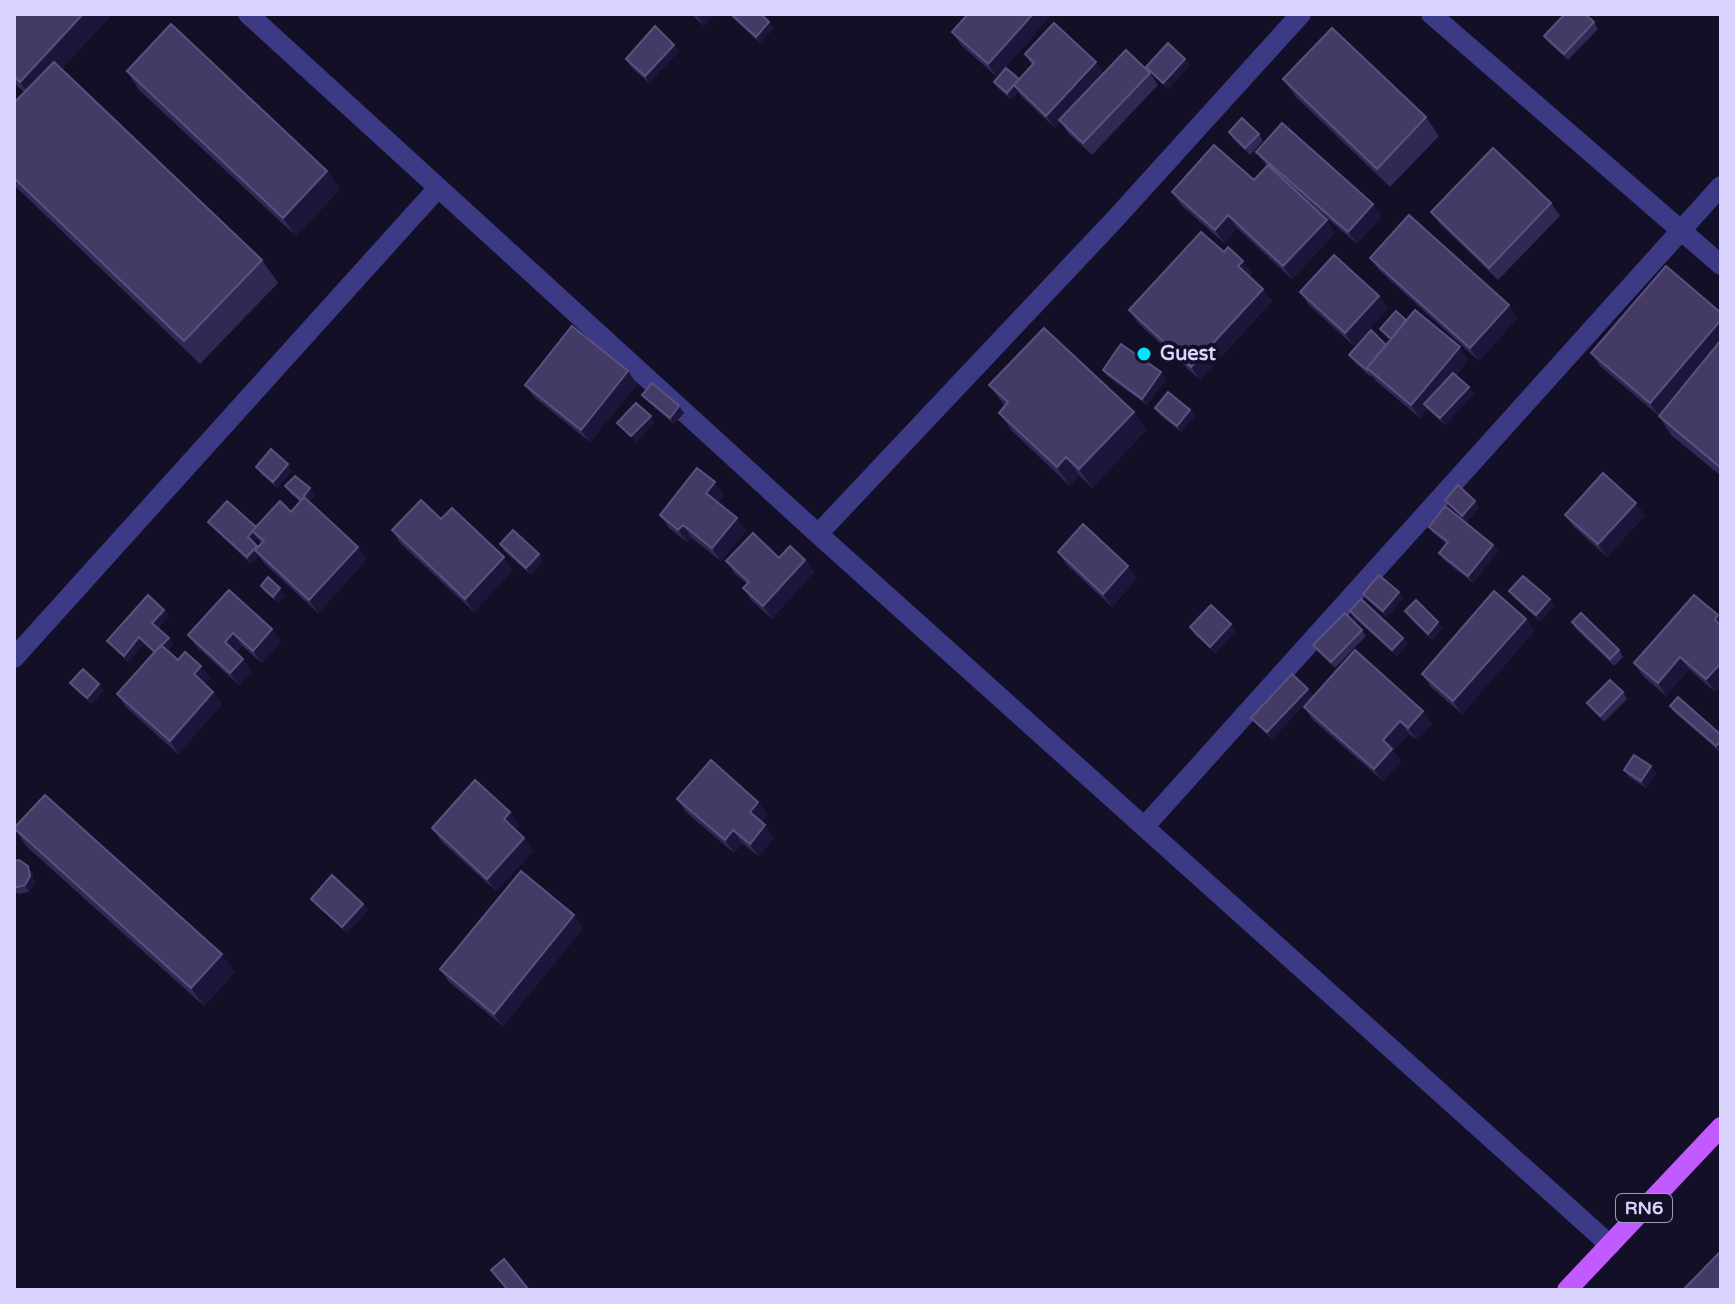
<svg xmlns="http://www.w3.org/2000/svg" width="1735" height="1304" viewBox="0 0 1735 1304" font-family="'Varela Round',sans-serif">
<rect width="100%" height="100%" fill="#130f26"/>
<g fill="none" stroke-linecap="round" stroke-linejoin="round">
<path stroke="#3d3a85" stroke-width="20" d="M248,14L818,534L1610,1245
M1431,14L1721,265
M818,534L1116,218L1301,14
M14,658L438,188
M1144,827L1721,186"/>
<path stroke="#c25bff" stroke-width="20" d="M1567,1290L1721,1127"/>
</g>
<path fill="#312854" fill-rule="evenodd" d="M14,14L62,69L262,260L278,283L200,364L14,185V103L24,92L14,83Z
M691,14H715L704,26Z
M729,14H761L769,22L774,28L760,43Z
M968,14L997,77L961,45L952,32Z
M1594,22L1598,29L1568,60L1549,43L1544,36Z
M679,51L649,83L630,66L626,59Z
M1025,54L1104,73H1150L1158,85L1092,155L1068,133L1061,122L1055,128L1023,98L1018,92L1011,100L998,88L994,82L1019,79L1032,65Z
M1185,59L1190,65L1168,89L1151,73L1146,67Z
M127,71L327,171L340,189L296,236L139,90Z
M1283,79L1426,117L1439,136L1390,187L1296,97Z
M1229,132L1259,134L1263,141L1250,155L1233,139Z
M1256,152L1382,216L1357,244L1291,187L1327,220L1335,233L1292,279L1237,228L1224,243L1181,205L1172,192L1254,180L1267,166Z
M1551,203L1560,216L1498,280L1440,224L1431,212Z
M1224,252L1252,273L1249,276L1272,301L1200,380L1138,323L1129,310Z
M1370,258L1517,318L1479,361L1379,270Z
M1300,292L1388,308L1354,346L1309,305Z
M1721,313V476L1671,435L1659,416L1600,366L1591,353Z
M1406,320L1468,360L1456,375L1474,394L1445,425L1427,409L1420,418L1376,381L1372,376L1371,377L1354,362L1349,355L1386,345L1390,340L1380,329Z
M1103,370L1161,372L1166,379L1147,405L1107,376Z
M628,371L637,384L590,442L534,397L525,385Z
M989,385L1146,430L1092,488L1079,475L1070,486L1012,431L999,413L1005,406Z
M642,395L684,413L674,424L647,401Z
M1155,408L1190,410L1195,416L1181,432L1160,415Z
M256,467L292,471L277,488L261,474Z
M285,486L315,495L309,501L367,559L318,613L264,563L259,556L251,564L213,528L208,522L256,527L291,512L300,502L290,493ZM257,538L261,543L258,547L253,542Z
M724,495L718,503L746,531L721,561L692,538L687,542L669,528L660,515Z
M1445,500L1479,507L1467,522L1449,506Z
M1565,515H1645L1607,557L1574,527Z
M441,519L513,570L474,612L400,543L392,530Z
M1429,527L1493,545L1498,551L1473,583L1444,560L1439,553L1447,544L1433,533Z
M500,544L539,554L543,561L531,575L504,551Z
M1058,552L1137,578L1112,607L1067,565Z
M779,558L805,560L814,572L772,619L752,601L743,588L747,584L735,574L726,561Z
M261,586L285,595L278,603L265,592Z
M1509,591L1550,599L1554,606L1540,621L1514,598Z
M1363,594L1404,598L1387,617L1367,600Z
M1350,611L1408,644L1397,656L1354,618Z
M1405,611L1443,628L1432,640L1410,618Z
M169,616L158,628L173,644L168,650L178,660L201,666L210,678L205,684L222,704L178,754L126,707L117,694L154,653L144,644L128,662L112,647L107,641Z
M1526,619L1534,631L1462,714L1431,687L1422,674Z
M1721,620V685L1715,692L1689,669L1666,696L1643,676L1634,663Z
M1572,622L1619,650L1623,657L1614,666L1576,629Z
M1190,627L1236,631L1215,653L1194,634Z
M272,629L281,642L262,663L242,646L236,653L252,671L239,685L197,647L188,635Z
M1362,630L1366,636L1335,668L1318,652L1313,645Z
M70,683L104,690L92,704L75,689Z
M1623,692L1627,699L1604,722L1587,703Z
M1313,695L1272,739L1256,724L1251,718Z
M1670,706L1721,735V753L1674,712Z
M1304,707L1423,711L1432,724L1417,740L1409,734L1393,751L1401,761L1383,781L1313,720Z
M1624,770L1656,773L1646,788L1629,777Z
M677,799L758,802L767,815L762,822L774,838L758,856L742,843L734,853L686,812Z
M519,825L515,830L533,851L496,891L441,841L432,828Z
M14,828L235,972L204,1006L27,847Z
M14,861L32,872L35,883L29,892L19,894L14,892Z
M311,899L368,910L347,933L316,905Z
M583,928L503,1026L449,982L440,969Z"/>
<path fill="#1d163a" d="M83,14H113L33,100L20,82Z
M696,14H715L704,26Z
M1033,14H1053L997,77L988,64Z
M769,22L774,28L760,43L756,37Z
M674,45L679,51L649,83L645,76Z
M1185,59L1190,65L1168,89L1163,83Z
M1096,62L1105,75L1055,128L1046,116Z
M1014,85L1018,92L1011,100L1007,93Z
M327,171L340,189L296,236L283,218Z
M1373,204L1382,216L1357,244L1348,232Z
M1228,215L1237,228L1224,243L1215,230Z
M1327,220L1335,233L1292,279L1283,266Z
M1243,261L1252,273L1247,279L1238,266Z
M1263,289L1272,301L1200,380L1191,367Z
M1379,296L1388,308L1354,346L1345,333Z
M1509,305L1517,318L1479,361L1470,348Z
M1721,320V343L1659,416L1650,403Z
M1460,347L1468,360L1428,408L1424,404L1427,409L1420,418L1411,405Z
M628,371L637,384L590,442L581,430Z
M1161,372L1166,379L1147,405L1142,399Z
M1469,387L1474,394L1445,425L1440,418Z
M679,406L684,413L674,424L670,418Z
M1190,410L1195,416L1181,432L1177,426Z
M1134,412L1146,430L1092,488L1079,469Z
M651,416L655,422L636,443L631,436Z
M1066,457L1079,475L1070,486L1057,467Z
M288,464L292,471L277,488L273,482Z
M715,482L724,495L715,506L706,493Z
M310,488L315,495L305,506L301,500Z
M1475,501L1479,507L1467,522L1462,516Z
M1636,503L1645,515L1607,557L1598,544Z
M737,518L746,531L721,561L712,548Z
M683,525L692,538L687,542L678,530Z
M253,531L257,538L252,543L248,537Z
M1493,545L1498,551L1473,583L1468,576Z
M257,546L262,552L255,550L259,556L251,564L247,557Z
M358,547L367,559L318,613L309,600Z
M539,554L543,561L531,575L526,568Z
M504,557L513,570L474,612L465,599Z
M805,560L814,572L772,619L763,606Z
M1128,566L1137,578L1112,607L1103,594Z
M280,588L285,595L278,603L273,597Z
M1399,592L1404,598L1387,617L1383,611Z
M1550,599L1554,606L1540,621L1536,615Z
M164,610L169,616L157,630L152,623Z
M1718,615L1721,620V629L1715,620Z
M1526,619L1534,631L1462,714L1453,701Z
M1438,622L1443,628L1432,640L1428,634Z
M1231,624L1236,631L1215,653L1210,647Z
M272,629L281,642L262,663L253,651Z
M233,633L242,646L234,655L225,642Z
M139,637L144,644L128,662L124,656Z
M169,638L173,644L160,659L156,652Z
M1403,638L1408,644L1397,656L1392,650Z
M1680,657L1689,669L1666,696L1658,683Z
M243,659L252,671L239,685L230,673Z
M1721,663V685L1715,692L1706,679Z
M201,666L210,678L202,687L194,674Z
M99,684L104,690L92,704L87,698Z
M1308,689L1313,695L1272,739L1267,732Z
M213,692L222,704L178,754L170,741Z
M1423,711L1432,724L1417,740L1408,728Z
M1400,721L1409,734L1393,751L1401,761L1383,781L1374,769L1383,740Z
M1721,741V753L1716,746Z
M1651,766L1656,773L1646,788L1641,781Z
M758,802L767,815L759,825L750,812Z
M510,812L519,825L513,832L504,819Z
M765,825L774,838L758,856L750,844Z
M733,830L742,843L734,853L725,840Z
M524,838L533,851L496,891L487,879Z
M28,866L32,872L35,883L29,892L25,885Z
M363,904L368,910L347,933L342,927Z
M574,915L583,928L503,1026L494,1014Z
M222,954L235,972L204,1006L191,988Z"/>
<path fill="#433a66" stroke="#5a527e" stroke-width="2" d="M14,14H83L20,82L14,76Z
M731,14H761L769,22L756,37Z
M968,14H1033L988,64L952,32Z
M1565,14H1585L1594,22L1564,54L1544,36Z
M1054,23L1096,62L1046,116L1014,85L1034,63L1025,54Z
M171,24L327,171L283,218L127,71Z
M655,26L674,45L645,76L626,59Z
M1332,28L1426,117L1377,169L1283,79Z
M1168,43L1185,59L1163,83L1146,67Z
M1126,50L1150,73L1083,143L1059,120Z
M54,62L262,260L184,341L14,178V103Z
M1006,68L1019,79L1007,93L994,82Z
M1242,118L1259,134L1245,148L1229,132Z
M1282,123L1373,204L1348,232L1256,152Z
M1214,145L1254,180L1268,165L1327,220L1283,266L1228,215L1215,230L1172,192Z
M1493,148L1551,203L1489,268L1431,212Z
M1409,215L1509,305L1470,348L1370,258Z
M1201,232L1224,252L1228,247L1243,261L1238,266L1263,289L1191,367L1129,310Z
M1334,255L1379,296L1345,333L1300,292Z
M1666,266L1721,313V320L1650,403L1591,353Z
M1415,310L1460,347L1411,405L1367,368Z
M1396,311L1406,320L1391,339L1380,329Z
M572,326L628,371L581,430L525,385Z
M1044,328L1134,412L1079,469L1066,457L1057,467L999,413L1008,402L989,385Z
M1371,330L1386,345L1367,368L1368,369L1367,370L1349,355Z
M1721,340V468L1659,416Z
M1121,344L1161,372L1142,399L1103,370Z
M1453,373L1469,387L1440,418L1424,404Z
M652,383L679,406L670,418L642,395Z
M1168,392L1190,410L1177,426L1155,408Z
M636,403L651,416L631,436L617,423Z
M271,449L288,464L273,482L256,467Z
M697,468L715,482L706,493L737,518L712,548L683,525L678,530L660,515Z
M1603,473L1636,503L1598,544L1565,515Z
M295,476L310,488L301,500L285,486Z
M1458,485L1475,501L1462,516L1445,500Z
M304,497L358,547L309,600L255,550L264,541L252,531L280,501L291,512Z
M421,500L441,519L452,508L504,557L465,599L392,530Z
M227,501L256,527L248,537L257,546L247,557L208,522Z
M1445,506L1493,545L1468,576L1439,553L1448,542L1429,527Z
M1083,524L1128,566L1103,594L1058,552Z
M513,530L539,554L526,568L500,544Z
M753,533L779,558L790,546L805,560L763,606L743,588L749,582L726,561Z
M1379,575L1399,592L1383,611L1363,594Z
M1523,576L1550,599L1536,615L1509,591Z
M268,577L280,588L273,597L261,586Z
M229,590L272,629L253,651L233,633L225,642L243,659L230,673L188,635Z
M1494,591L1526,619L1453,701L1422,674Z
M148,595L164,610L152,623L169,638L155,652L139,637L124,656L107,641Z
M1694,595L1718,615L1715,620L1721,626V663L1706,679L1680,657L1658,683L1634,663Z
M1361,599L1403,638L1392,650L1350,611Z
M1416,600L1438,622L1428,634L1405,611Z
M1211,605L1231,624L1210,647L1190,627Z
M1345,613L1362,630L1331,662L1313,645Z
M1581,613L1619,650L1610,659L1572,622Z
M161,645L178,660L185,652L201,666L194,674L213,692L170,741L117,694Z
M1355,650L1423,711L1408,728L1400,721L1383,740L1392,749L1374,769L1304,707Z
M83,669L99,684L87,698L70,683Z
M1292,674L1308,689L1267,732L1251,718Z
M1610,680L1623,692L1600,716L1587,703Z
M1678,697L1721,735V741L1716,746L1670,706Z
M1634,755L1651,766L1641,781L1624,770Z
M711,760L758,802L750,812L765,825L750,844L733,830L725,840L677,799Z
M475,780L510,812L504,819L524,838L487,879L432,828Z
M45,795L222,954L191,988L14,828Z
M19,860L28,866L30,876L25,885L14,888V861Z
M521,871L574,915L494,1014L440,969Z
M332,875L363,904L342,927L311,899Z
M1721,1251V1290H1686L1684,1289Z
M504,1259L529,1290H508L491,1270Z"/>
<circle fill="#00e5ff" stroke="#130f26" stroke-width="3" cx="1144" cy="354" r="8"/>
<g text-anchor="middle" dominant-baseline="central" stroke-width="8" stroke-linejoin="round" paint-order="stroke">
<rect fill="#130f26" stroke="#9e99be" stroke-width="2" x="1616" y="1194" width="56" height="28" rx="6"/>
<g font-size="18" font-weight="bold" fill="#d9d4ff">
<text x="1644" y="1208">RN6</text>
</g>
<g font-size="20" font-weight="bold" fill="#d9d4ff" stroke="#130f26" text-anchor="start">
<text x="1160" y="354">Guest</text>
</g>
</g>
<rect width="1735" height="1304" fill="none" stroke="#d9d4ff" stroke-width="32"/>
</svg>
